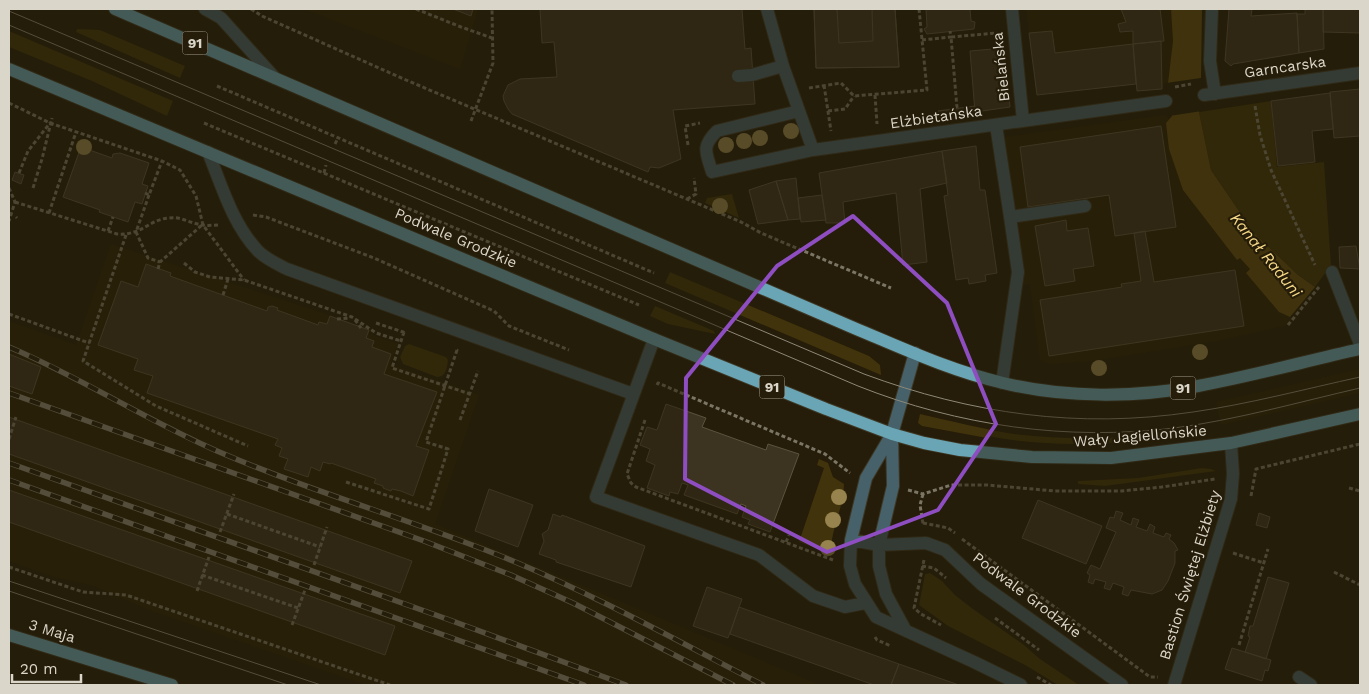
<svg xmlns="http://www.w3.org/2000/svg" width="1369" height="694" viewBox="0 0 1369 694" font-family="'Work Sans',sans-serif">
<rect width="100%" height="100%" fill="#251d09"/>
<path fill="#2c2206" d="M304,9H478L460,69Z
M1026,9H1171L1173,41L1168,83L1162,84L1163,88L1137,91L1136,84L1037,95Z
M1166,115L1169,119L1166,123L1237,260L1240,257L1250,269L1246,272L1279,312L1290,317L1292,319L1288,325L1217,341L1092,361L1050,364L1040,360L1030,284L1016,286L998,138Z
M111,244L326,314L370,330L369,334L398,344L391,364L479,395L435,524L820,685H366L152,611L91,585L54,577L9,561V321L76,345Z
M1360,369V393L1221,425L1216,402Z"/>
<path fill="#41330b" d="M77,29L100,30L185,66L180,78L76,32Z
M9,31L173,101L167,116L92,81L9,47Z
M1271,101L1277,167L1324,162L1331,265L1315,287L1298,275L1254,233L1211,170L1199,112Z
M732,194L739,218L705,203L707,198Z
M670,272L869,356L880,365L881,375L665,283Z
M655,306L714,331L715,334L668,324L650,316Z
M409,344L446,357L448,360C447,368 446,377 437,377L403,364L400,357L405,346Z
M920,414C951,421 982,429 1014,434C1066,440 1118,439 1171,434V436C1110,445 1049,448 988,436L987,438L922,426L918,423Z
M819,459L828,463L833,477L844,484C844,508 830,530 831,554L799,542L824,468L817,465Z
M1202,468L1211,469L1216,471L1105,486L1078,484V481L1138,478Z
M930,573L942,581L955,595L973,609L1024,645L1040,659L1079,685H1058L1025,665L948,626L919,605L925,574Z"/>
<path fill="#5f4c13" d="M1171,9H1202L1201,78L1199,112L1211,170L1254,233L1298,275L1315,287L1290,317L1279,312L1246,273L1250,269L1240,258L1237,260L1183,190L1169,149L1166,123L1172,116L1168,83L1173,41Z"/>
<path fill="#251d09" d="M1201,78L1203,90L1202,111L1169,116L1166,83Z"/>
<path fill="#3c3420" stroke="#5c533e" d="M453,9H473L471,16Z
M540,9H742L745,49L751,48L755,104L673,110L681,159L659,168L650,167L648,172L512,114L508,109L504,101L503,96L508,85L520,79L557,77L554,42L542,43Z
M814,9H837L839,43L873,41L872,9H895L899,67L816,68Z
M814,9H895L899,67L816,68Z
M926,9H970L971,21L975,22L974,29L927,34L924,29L927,27Z
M1121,9H1160L1164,41L1133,44V31L1120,32L1118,24L1126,22Z
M1229,9H1252L1251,16L1297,13L1299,53L1233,64L1231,66L1225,61Z
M1305,9H1323L1324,49L1299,53L1297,14H1305Z
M1323,9H1360V33L1323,32Z
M1052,31L1055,53L1133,44L1136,84L1037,95L1029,33Z
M1161,41L1162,89L1137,91L1133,44Z
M1004,48L1010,107L975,112L970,51Z
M1360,89V136L1334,138L1330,92Z
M1330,93L1333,129L1312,131L1315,162L1278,166L1271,101Z
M975,106V112L938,116V111Z
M1161,126L1176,227L1115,236L1109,195L1028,207L1020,147Z
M976,146L980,190H985L997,273L985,275L986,281L969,284L968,278L956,280L944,196L948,195L942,151Z
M81,147L112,158L113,154L120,153L149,163L142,184L148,186L142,204L135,202L128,222L99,212L100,210L63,197Z
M942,151L947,183L920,189L927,262L903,265L896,193L843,202L845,223H826L819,173Z
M15,172L24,175L21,184L12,180Z
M796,178L800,219L788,220L776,181Z
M776,181L788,220L758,224L749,190Z
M822,195L826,220L801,222L798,198Z
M1066,220L1067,231L1088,228L1094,266L1073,269L1075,281L1045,286L1035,226Z
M1145,231L1154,282L1235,270L1244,326L1049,356L1040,300L1122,287L1121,284L1141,281L1134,233Z
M1356,246L1360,269L1340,268L1339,247Z
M146,264L171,273L170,276L267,311L268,307L272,306L278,308L277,310L318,325L319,322L327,324L330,316L369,330L366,338L374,341L372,347L391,354L384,374L437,392L416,446L429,450L413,496L401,491L392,489L391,491L383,488V486L374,483L376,479L331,463L330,464L323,462L320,471L311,467L308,477L284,469L288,459L279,456L282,448L275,445L278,439L147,393L153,376L134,370L138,359L98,345L121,281L138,287Z
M9,354L41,367L32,394L9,386Z
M666,404L706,418L702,427L766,450L768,444L799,454L770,532L748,524L750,520L742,517L746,506L741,504L737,514L684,495L688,485L682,483L678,494L670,492L669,496L647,488L655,465L646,461L650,449L640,445L647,427L657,430Z
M9,417L412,561L400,593L9,454Z
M489,489L533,505L518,547L475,531Z
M9,490L395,626L385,655L9,522Z
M1038,500L1102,526L1086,564L1022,538Z
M1116,511L1123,513L1120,520L1131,525L1133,518L1139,520L1136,527L1147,531L1150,524L1155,527L1153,533L1164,537L1166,533L1171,535L1169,539L1174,543L1178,550L1175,551V563L1168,581L1162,590L1152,594L1131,590L1128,596L1122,594L1124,587L1113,583L1110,590L1104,588L1106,582L1095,579L1093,584L1088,582L1090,575L1087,573L1091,565L1100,569L1116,532L1106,528L1110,517L1114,518Z
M1259,513L1270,517L1267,528L1256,525Z
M553,514L561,517L562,515L645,546L631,587L556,562V560L539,554L544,541L542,534L548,530Z
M1268,577L1289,583L1266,659L1245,652L1250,637L1248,636L1250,626H1253Z
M707,587L742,599L728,638L693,626Z
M739,607L899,664L891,685H874L730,634Z
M1232,648L1271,660L1268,671L1265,670L1262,681L1225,669Z
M899,664L959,685H891Z"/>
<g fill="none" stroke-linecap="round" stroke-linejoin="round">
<defs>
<path id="minor" d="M205,9L221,18L275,78
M767,9L783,66L813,150
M1012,9L1023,121
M1212,9L1210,61L1215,94
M738,76L752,75L783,66
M1204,95L1360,73
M799,111L717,131C701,147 706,152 712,172L813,150L1166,101
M996,125L1010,217L1085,206
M208,152C222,186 232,223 258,251C266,259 277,264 287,269L633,394
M1332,272L1360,344
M654,339L596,497L759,555L813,596L845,607L865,603
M915,353L892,434L866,478L851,540L850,566L855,584L876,617L974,662L1021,685
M1002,383L1018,272L1010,217
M892,434L893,486L879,545V566L886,594L906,631
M851,540L879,545L926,543L945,550L981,584L1122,685
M1299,677L1311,685
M1174,685L1231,499L1233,474L1231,443"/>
<path id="major" d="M115,9L854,328C902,348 951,371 1003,383C1065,398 1135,398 1198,386C1252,376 1306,361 1360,349
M9,69L654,339L826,409L892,434L924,443L960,450L1032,457L1111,458L1231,443L1360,414
M9,635L172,685"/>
</defs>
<use href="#minor" stroke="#3e3724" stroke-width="14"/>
<use href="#major" stroke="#3e3724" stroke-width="14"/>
<path stroke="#7b7565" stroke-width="3" stroke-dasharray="4 2.5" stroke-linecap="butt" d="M251,9L262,16L406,80L741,222L761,233L891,288
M416,9L461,27L492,38
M922,40L951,37L950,31
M824,85L831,131
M217,86L654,273
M1175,87L1191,84
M809,88L841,83L854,96L927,90L919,9
M875,95L877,124
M9,103L50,123L162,161L180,170L196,196L203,225L244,280
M1255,106L1260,135L1271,170L1315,265
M957,108L951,37L997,33
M828,111L845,109L854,96
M471,121L493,63L492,9
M204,123L639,305
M335,144L338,138
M688,145L685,126L700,123
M19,173L28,151L50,123
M324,173L326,165
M9,188L15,202L9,221
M33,188L42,159L52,118
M145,193L149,195L162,161
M149,195L136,232L148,258L160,262
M687,199L696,194L694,178
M15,202L117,234C141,236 150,219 169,218C181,216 191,224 203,225C208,226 214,225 219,225
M49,213L76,132
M253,215L266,217L374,258L494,311L509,326L569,350
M16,217L17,218
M108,231L113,217
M126,235L83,361L156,406L248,446
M184,263L195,272L210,277L244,280L352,317L376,333L401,341
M158,269L160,262L202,225
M223,295L228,279
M9,314L89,343
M337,319L350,318
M355,320L361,328
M376,323L406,333
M1288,325L1319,287
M404,332L392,368L470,394
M657,385L658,383L825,454L850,473
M460,420L478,371
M645,420L627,474L631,483L636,487L833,560
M9,439L16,417
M346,482L429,509L448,449L426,442L457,350L455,349
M1349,488L1360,491
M908,490L923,494L951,485H987L1055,491H1121L1162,487L1215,479V481
M923,494L920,505L923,524
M1251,496L1256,469L1360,444
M227,514L320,547
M923,523L948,528L955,533
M220,532L234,494
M962,539L1150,677H1158
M786,542L789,535
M1233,553L1264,563
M924,560L914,608L921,614L941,625
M314,565L327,527
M922,566L934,568L946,578
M9,567L83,592L126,595L390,685
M1334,572L1360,585
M202,575L298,608
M197,591L209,557
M995,618L1039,650
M292,625L305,590
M875,637L877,640L891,646
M1239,645L1268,549
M1037,677L1051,685"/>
<use href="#minor" stroke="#466169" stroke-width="12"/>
<use href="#major" stroke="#6aa5b5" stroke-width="12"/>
<path stroke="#8e8878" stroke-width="1" d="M9,11L864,374C972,414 1078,429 1193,412C1249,404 1305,389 1360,377
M9,25L858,386C959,426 1067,441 1174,428C1236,420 1299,402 1360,388
M9,581L321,685
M9,591L288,685"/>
<defs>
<path id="rail" d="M9,347C80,377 146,420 217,451C314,493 416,521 513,561C599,597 681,643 763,685
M9,393L424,541L511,575L573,603L733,685
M9,463L447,619L626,685
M9,480L584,685"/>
</defs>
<use href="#rail" stroke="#8e8878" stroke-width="5.5"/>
<use href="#rail" stroke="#251d09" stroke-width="4" stroke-dasharray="11" stroke-linecap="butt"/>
</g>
<g fill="#97834d">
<circle cx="791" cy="131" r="8"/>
<circle cx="760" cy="138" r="8"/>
<circle cx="744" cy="141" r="8"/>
<circle cx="726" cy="145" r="8"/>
<circle cx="84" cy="147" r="8"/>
<circle cx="720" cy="206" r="8"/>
<circle cx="1200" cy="352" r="8"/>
<circle cx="1099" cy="368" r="8"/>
<circle cx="839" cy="497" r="8"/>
<circle cx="833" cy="520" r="8"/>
<circle cx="828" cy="548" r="8"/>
</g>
<path d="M0 0H1369V694H0ZM853,216L947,303L996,424L938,510L827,552L685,479L686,378L777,266Z" fill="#251d09" fill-opacity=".55" fill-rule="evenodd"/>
<path fill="none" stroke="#8e4ec1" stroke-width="4" stroke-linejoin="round" d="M853,216L947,303L996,424L938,510L827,552L685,479L686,378L777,266Z"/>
<g text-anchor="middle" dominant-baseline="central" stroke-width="4.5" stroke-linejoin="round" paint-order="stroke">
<g fill="#251d09" stroke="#a49e90" stroke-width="1">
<rect x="182.5" y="31.5" width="25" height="23" rx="4"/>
<rect x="759.5" y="375.5" width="25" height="23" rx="4"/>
<rect x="1170.5" y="376.5" width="25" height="23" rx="4"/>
</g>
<g font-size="14" font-weight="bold" fill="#dbd6ca">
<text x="195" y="43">91</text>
<text x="772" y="387">91</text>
<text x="1183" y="388">91</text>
</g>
<g font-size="15" fill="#dbd6ca" stroke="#251d09">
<text transform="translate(1001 67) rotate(-96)">Bielańska</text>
<text transform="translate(1285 67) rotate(-8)">Garncarska</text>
<text transform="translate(936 117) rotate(-8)">Elżbietańska</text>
<text transform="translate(456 238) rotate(23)">Podwale Grodzkie</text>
<text transform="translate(1140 436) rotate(-5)">Wały Jagiellońskie</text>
<text transform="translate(1190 575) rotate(-73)">Bastion Świętej Elżbiety</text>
<text transform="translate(1027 595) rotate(37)">Podwale Grodzkie</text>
<text transform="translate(52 631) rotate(17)">3 Maja</text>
</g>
<g font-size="16" font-style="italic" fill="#f8d987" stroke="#251d09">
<text transform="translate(1266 255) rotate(51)">Kanał Raduni</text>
</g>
</g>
<rect width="1369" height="694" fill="none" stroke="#dbd6ca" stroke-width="20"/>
<path d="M12 674v8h69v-8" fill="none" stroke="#dbd6ca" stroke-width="2.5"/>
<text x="20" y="674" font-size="15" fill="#dbd6ca" stroke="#251d09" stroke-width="4" paint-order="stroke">20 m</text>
</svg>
